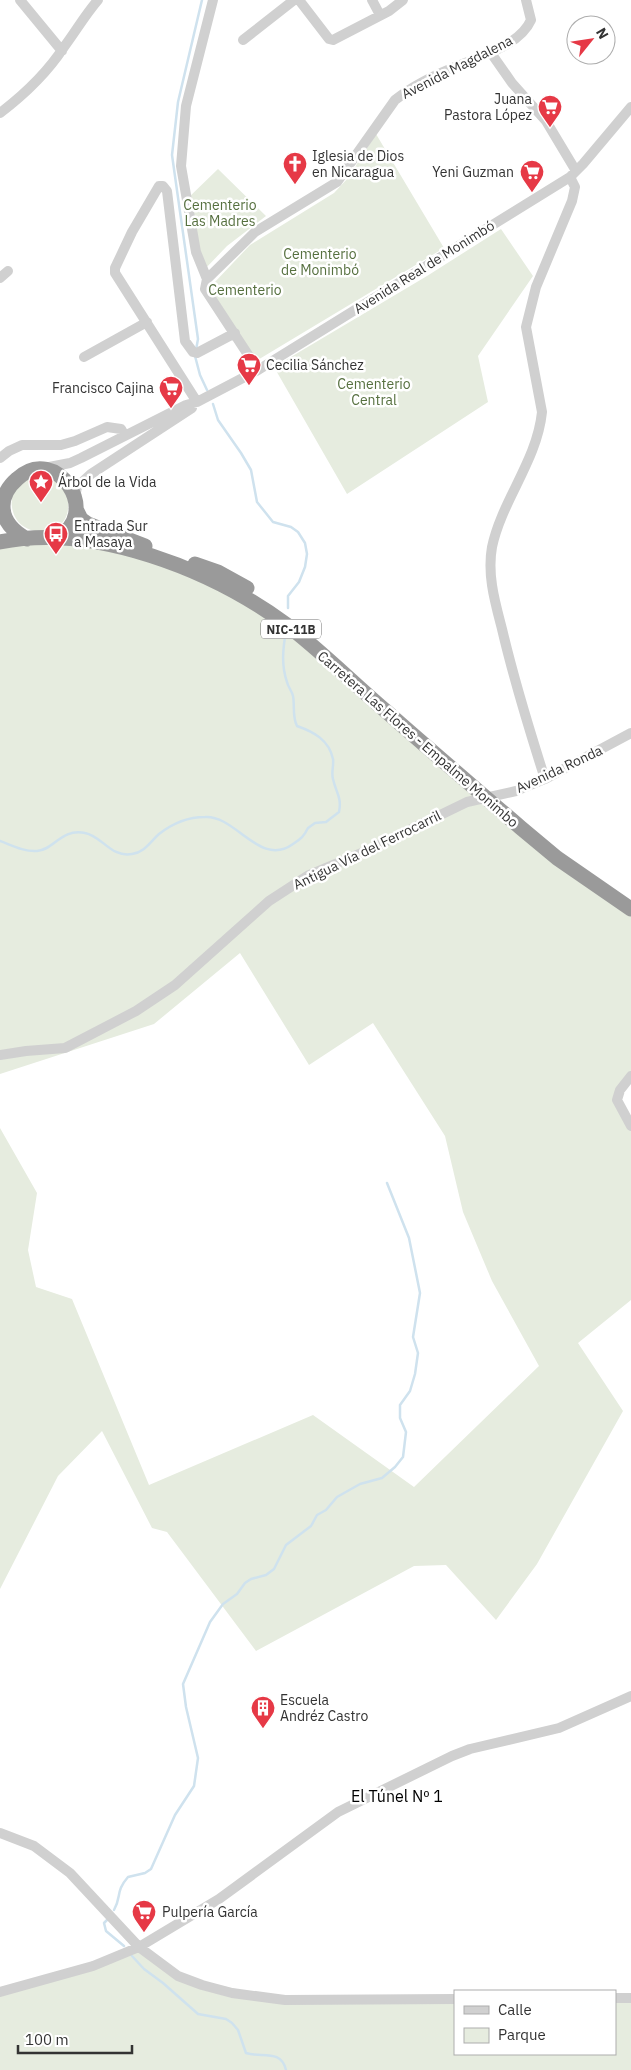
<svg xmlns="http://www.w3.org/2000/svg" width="631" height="2070" viewBox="0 0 631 2070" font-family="'IBM Plex Sans',sans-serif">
<rect width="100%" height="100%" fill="#fff"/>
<path fill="#e6ecdf" d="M376,134L444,248L256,361L212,291L214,283L250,245L334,193L348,178Z
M218,169L266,216L227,246L205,269L186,200Z
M501,229L533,276L478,356L488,402L347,494L274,367L427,276Z
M51,476L67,494C68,498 69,504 68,509C65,540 16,539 12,507C11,501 12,493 16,488C19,484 24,481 27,478Z
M0,542H98L236,593L631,909V1076L617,1100L631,1126V1300L578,1343L623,1411L537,1564L496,1620L446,1565L414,1566L256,1651L167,1532L152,1528L102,1431L58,1476L0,1589V1128L37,1193L28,1250L36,1287L72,1299L149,1485L313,1415L414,1487L539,1366L492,1281L463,1212L445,1136L373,1023L309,1065L240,953L154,1024L0,1074Z
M139,1947L178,1976L285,2000L455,1999V2054H615V1998H631V2070H0V1992Z"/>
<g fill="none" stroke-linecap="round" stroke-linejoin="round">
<path stroke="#cfe2ee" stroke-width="2.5" d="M196,350L198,339L172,155L178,102L202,0
M195,356L200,375L207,390
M213,404L218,420L241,453L251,470L257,502L273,522L291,527L298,532L305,543L307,554L305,567L299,582L288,596V608
M0,841C11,845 24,852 37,851C54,850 61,828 85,833C102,836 111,858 132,854C145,852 150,842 159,834C173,823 188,817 205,817C236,815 260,868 293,844C301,839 304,836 308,828L315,823L326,822L339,812C342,797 336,793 333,779C331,772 334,766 333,759C329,740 314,732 297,726C292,716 295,707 293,696C292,691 288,687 287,682C281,665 283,648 286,631
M114,1910C122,1896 115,1892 128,1877L145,1873L151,1869L175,1815L194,1786L198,1758L186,1707L183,1684L210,1622L223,1604L237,1594L245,1583L251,1579L266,1575L274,1569L286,1545L311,1526L317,1515L326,1510L337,1497L360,1484L382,1478L395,1467L403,1457L406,1432L400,1418V1405L410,1391L415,1374L418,1353L413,1337L420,1293L409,1238L387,1183
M107,1920L104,1923L106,1931L124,1946
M132,1956L144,1969L163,1983L198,2014L226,2019L232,2023L238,2030L246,2053C262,2058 281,2049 286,2070"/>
<path stroke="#d0d0d0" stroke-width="10" d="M20,0L62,51
M299,0L329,39L333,40L389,11L403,0
M372,0L380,15
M243,40L294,0
M491,53L512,83L546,121L576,171
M0,113C25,94 47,73 64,47C76,31 85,15 98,0
M0,278L8,271
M207,279L196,252L181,166L186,106L213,0
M84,357L147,322
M258,370L205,289L207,279L255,232L337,182L395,100C414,85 437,74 460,65C483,55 520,45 531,20L526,0
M197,402L115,273V268L132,232L159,186H163L167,191L185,341L193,352L197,353L235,333
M0,458L9,451L22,445H61L75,441L107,427L121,429L125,436
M44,468L70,463L81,458L186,405L197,402L258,370L570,177L583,164L631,107
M75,498L77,487L91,474L192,408
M545,779C529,729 514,680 502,629C495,602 487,575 492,547C502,500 537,461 542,412L526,327L536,287L572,201L575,187L570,177
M0,1055L26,1051L65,1048L136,1011L175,985L269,901L309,875L366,851L467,802L516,791L545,779L631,733
M631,1076L620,1090L617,1100L631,1126
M0,1833L34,1846L70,1873L139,1947L178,1976L202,1985L232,1993L285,2000L455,1999
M0,1992L93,1966L139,1947L219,1899L338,1812L452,1756L470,1749L559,1728L631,1696
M615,1998H631"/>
<path stroke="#9a9a9a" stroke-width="15" d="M76,509L81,519L88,524L145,546
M27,539C14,532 3,522 3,506C3,495 9,486 17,479C56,442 104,515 56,538
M0,542C94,523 211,569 287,625C320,650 354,684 387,712C431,751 476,789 521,828L557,858L631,909
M195,564L218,572L247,588"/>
</g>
<defs>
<symbol id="supermarket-pin" viewBox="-11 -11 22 30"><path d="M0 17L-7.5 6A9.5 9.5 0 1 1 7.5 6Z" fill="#e63946" stroke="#fff"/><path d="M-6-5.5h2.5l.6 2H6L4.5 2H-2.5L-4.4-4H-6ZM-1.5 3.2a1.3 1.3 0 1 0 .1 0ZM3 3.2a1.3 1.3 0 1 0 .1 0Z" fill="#fff"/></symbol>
<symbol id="church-pin" viewBox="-11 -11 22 30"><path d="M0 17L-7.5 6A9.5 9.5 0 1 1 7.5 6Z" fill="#e63946" stroke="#fff"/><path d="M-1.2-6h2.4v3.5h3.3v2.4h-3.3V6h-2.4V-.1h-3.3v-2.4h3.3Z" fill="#fff"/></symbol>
<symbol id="sight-pin" viewBox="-11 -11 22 30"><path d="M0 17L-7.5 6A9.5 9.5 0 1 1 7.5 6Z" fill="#e63946" stroke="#fff"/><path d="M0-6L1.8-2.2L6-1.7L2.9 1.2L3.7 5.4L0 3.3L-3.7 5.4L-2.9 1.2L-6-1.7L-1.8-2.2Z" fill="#fff"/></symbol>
<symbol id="bus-pin" viewBox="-11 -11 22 30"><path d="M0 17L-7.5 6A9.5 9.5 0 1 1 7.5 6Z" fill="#e63946" stroke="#fff"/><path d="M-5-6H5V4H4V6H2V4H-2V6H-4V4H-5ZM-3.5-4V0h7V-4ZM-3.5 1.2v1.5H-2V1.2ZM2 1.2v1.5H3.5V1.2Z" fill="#fff"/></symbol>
<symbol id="building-pin" viewBox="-11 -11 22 30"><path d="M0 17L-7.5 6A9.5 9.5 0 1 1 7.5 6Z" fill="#e63946" stroke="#fff"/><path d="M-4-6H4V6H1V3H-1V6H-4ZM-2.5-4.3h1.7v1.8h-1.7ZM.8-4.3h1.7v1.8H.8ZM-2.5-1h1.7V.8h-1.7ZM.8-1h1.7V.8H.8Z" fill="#fff"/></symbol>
</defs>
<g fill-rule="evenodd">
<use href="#supermarket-pin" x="536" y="93" width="28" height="38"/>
<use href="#church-pin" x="281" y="150" width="28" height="38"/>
<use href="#supermarket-pin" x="518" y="158" width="28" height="38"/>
<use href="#supermarket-pin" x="235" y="351" width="28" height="38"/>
<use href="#supermarket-pin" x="157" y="374" width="28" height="38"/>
<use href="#sight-pin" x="27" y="468" width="28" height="38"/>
<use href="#bus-pin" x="42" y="520" width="28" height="38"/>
<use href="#building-pin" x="249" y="1694" width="28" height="38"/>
<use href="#supermarket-pin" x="130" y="1898" width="28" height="38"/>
</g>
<g text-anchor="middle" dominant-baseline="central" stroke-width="5" stroke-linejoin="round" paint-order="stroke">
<rect fill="#fff" stroke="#707070" stroke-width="1" x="261" y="619.5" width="60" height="19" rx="4"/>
<g font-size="12" font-weight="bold" fill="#333">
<text x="291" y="629">NIC-11B</text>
</g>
<g font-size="14" fill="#333" stroke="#fff">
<text transform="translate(457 67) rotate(-27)">Avenida Magdalena</text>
<text transform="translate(424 267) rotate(-32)">Avenida Real de Monimbó</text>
<text transform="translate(418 739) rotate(41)">Carretera Las Flores - Empalme Monimbo</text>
<text transform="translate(559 769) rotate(-25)">Avenida Ronda</text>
<text transform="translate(367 850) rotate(-26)">Antigua Vía del Ferrocarril</text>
</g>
<g font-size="14" fill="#333" stroke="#fff" text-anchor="start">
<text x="532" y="99" text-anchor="end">Juana<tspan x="532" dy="16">Pastora López</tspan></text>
<text x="312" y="156">Iglesia de Dios<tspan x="312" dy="16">en Nicaragua</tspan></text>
<text x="514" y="172" text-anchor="end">Yeni Guzman</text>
<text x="266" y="365">Cecilia Sánchez</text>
<text x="154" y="388" text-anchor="end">Francisco Cajina</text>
<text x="58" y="482">Árbol de la Vida</text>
<text x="74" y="526">Entrada Sur<tspan x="74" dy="16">a Masaya</tspan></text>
<text x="280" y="1700">Escuela<tspan x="280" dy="16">Andréz Castro</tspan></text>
<text x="162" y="1912">Pulpería García</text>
</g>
<g font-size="14" fill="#56703f" stroke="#fff">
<text x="220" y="205">Cementerio<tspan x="220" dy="16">Las Madres</tspan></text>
<text x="320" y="254">Cementerio<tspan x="320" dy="16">de Monimbó</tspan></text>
<text x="245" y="290">Cementerio</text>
<text x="374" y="384">Cementerio<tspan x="374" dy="16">Central</tspan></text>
</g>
<g font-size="16" fill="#000" stroke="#fff">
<text x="397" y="1796">El Túnel Nº 1</text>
</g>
</g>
<rect x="454" y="1990" width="162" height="65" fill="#ffffff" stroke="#adadad"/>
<rect x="464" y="2006" width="25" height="8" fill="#d0d0d0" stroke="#adadad"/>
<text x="498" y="2015" font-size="15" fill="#333333">Calle</text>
<rect x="464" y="2028" width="25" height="15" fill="#e6ecdf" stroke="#adadad"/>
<text x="498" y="2040" font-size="15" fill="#333333">Parque</text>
<g transform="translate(591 40) rotate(60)"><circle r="24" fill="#ffffff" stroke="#adadad"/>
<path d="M0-4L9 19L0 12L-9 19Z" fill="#e63946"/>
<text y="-8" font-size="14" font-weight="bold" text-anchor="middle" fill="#333333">N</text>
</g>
<path d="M18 2045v8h114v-8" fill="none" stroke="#333333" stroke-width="2.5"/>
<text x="25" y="2045" font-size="15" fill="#333333" stroke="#ffffff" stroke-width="4" paint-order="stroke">100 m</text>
</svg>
